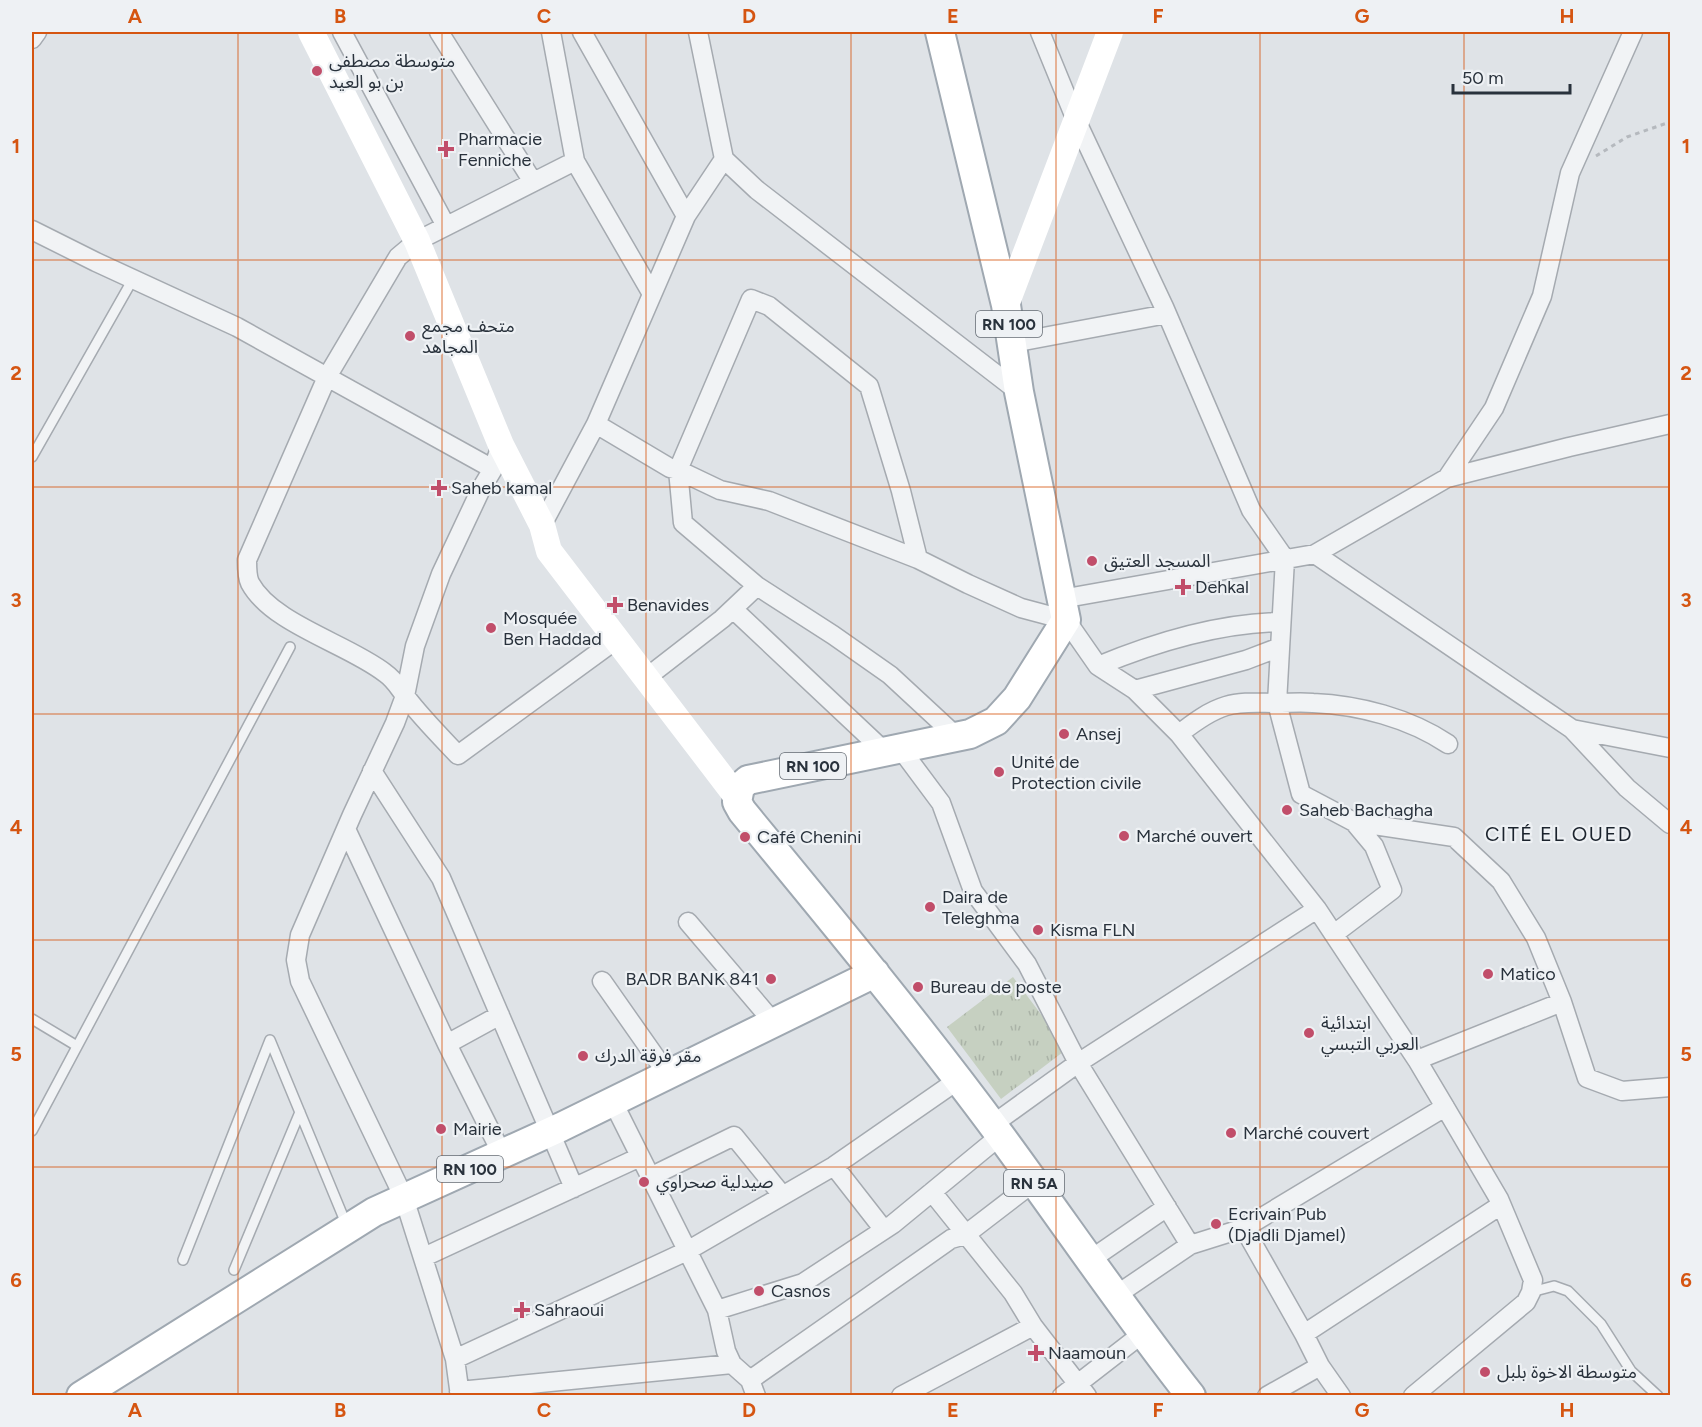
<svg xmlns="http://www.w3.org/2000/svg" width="1702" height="1427" viewBox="0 0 1702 1427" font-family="Figtree,'Noto Sans Arabic',sans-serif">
<defs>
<pattern id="park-tufts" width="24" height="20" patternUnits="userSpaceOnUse" patternTransform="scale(1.5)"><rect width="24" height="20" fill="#c6d0c1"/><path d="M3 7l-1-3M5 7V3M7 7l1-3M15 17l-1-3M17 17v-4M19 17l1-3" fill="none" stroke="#aab3a7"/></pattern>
</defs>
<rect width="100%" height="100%" fill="#dfe3e7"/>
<path fill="url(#park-tufts)" d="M1013,977L1067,1049L1001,1099L947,1027Z"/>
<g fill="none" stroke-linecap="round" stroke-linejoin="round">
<defs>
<path id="lane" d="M32,457L133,279
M32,1019L77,1046
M32,1131L290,647
M183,1260L270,1040L347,1226
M234,1270L300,1112
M1531,1292L1554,1286L1568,1291L1601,1324L1631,1371L1658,1396"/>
<path id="street" d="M342,32L446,226
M439,32L533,182
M551,32L575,161L652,294
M582,32L686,216
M698,32L724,159L757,190L1019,392
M1040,32L1076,120L1164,307L1251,510L1285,559L1277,703L1301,794L1354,822L1454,837L1501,881L1536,938L1562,1002L1587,1078L1622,1091L1670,1087
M32,39L37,32
M575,161L417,241L398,257L327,377L247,560C247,567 247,577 250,583C272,624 348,644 385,673C395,680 399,688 406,697C421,717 440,736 458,755L617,639
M32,230L96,262L237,327L493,469
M1012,343L1167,314
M596,424L670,468L678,470L720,490L769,501L918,559L968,584L1021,608L1066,620L1098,666L1135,690L1179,734L1317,909L1417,1060L1445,1107L1499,1199L1533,1280L1531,1292L1526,1302L1413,1396
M1447,478L1569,447L1670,424
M542,525L596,424L686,216L724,159
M1315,554L1447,478L1494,408L1542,296L1570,173L1633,32
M918,559L901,491L869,386L769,306L751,299L678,470L683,523L757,586L833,635L890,675L957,737
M1061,599L1315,554L1572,729L1670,748
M733,609L884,751
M1098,666C1156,642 1218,623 1281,622
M646,678L722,619L757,586
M1135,690L1246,660L1280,647
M1572,729L1627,788L1670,824
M1179,734C1193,723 1209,711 1226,706C1242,701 1260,703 1276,703C1289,703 1301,702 1313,703C1359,705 1409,718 1448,744
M900,748L941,803L973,891L1027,964L1078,1063L1190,1245
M372,771L441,878L574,1188
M346,829L447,1044L502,1154
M688,922L774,1023
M1334,934L1392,890L1374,846L1354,822
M602,981L668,1075
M447,1044L500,1015
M1417,1060L1562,1002
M613,1102L717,1310L726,1351L732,1364L750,1380L756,1396
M992,1125L1078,1063L1317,909
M834,1166L884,1230
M650,1177L734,1136L782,1195
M932,1192L1013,1293L1033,1326L1087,1396
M1244,1228L1304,1334L1320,1366L1341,1396
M424,1257L640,1157
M1090,1260L1167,1207
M1115,1296L1190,1245L1244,1228L1445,1107
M717,1310L803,1283L893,1224L1000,1136
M1304,1334L1501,1205
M455,1359L687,1251L834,1166L958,1080
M750,1380L951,1239L965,1235L1034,1182
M459,1391L732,1364
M460,1396L455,1359L404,1198L300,981L296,960L300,935L352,815L395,723L405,696L415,646L441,574L481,489L493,469L501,445
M901,1396L1033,1326
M1062,1396L1142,1334
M1267,1396L1320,1366"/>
<path id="primary" d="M940,32L1006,305L1019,392L1066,620L1017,698L996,721L970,734L748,780L740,787L737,802L742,811C830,918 918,1024 1000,1135C1064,1222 1124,1311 1191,1396
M81,1396L374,1212L561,1127L875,973"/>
</defs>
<use href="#lane" stroke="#a5aab0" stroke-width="12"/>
<use href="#street" stroke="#a5aab0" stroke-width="21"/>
<use href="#primary" stroke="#9fa8b1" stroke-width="32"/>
<path stroke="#b5b9be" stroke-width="3" stroke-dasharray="4.5 4.5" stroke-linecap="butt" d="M1596,156L1627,137L1670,122"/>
<use href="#lane" stroke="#f1f3f5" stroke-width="9"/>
<use href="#street" stroke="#f1f3f5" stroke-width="18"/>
<path stroke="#fff" stroke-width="26" d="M311,32L417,241L501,445L542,525L549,551L737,797
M1006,305L1110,32"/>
<use href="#primary" stroke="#fff" stroke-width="28"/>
</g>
<path fill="none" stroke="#d55511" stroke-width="1.5" stroke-opacity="0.55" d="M238,32V1396M442,32V1396M646,32V1396M851,32V1396M1056,32V1396M1260,32V1396M1464,32V1396M32,260H1670M32,487H1670M32,714H1670M32,940H1670M32,1167H1670"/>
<g fill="#c14e6a" stroke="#eef1f4" stroke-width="2">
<circle cx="317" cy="71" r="6"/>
<path d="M443 140h6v6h6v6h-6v6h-6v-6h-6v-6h6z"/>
<circle cx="410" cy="336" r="6"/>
<path d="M436 479h6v6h6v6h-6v6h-6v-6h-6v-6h6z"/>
<circle cx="1092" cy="561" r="6"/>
<path d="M1180 578h6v6h6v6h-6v6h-6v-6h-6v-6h6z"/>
<path d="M612 596h6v6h6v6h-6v6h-6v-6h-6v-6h6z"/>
<circle cx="491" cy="628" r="6"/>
<circle cx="1064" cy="734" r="6"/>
<circle cx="999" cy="772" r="6"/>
<circle cx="1287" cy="810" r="6"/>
<circle cx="1124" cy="836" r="6"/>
<circle cx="745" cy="837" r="6"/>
<circle cx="930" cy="907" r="6"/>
<circle cx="1038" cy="930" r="6"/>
<circle cx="1488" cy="974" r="6"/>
<circle cx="771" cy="979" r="6"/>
<circle cx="918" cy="987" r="6"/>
<circle cx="1309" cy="1033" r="6"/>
<circle cx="583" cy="1056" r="6"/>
<circle cx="441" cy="1129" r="6"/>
<circle cx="1231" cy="1133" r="6"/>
<circle cx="644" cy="1182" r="6"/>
<circle cx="1216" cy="1224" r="6"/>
<circle cx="759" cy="1291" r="6"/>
<path d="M519 1301h6v6h6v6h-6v6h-6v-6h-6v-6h6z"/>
<path d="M1033 1344h6v6h6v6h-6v6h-6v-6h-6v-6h6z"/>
<circle cx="1485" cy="1372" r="6"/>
</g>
<g text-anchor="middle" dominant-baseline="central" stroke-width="4.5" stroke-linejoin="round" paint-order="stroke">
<g fill="#eef1f4" stroke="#646b73" stroke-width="1.5">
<rect x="976" y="311" width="66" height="26" rx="4.5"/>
<rect x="780" y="753" width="66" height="26" rx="4.5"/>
<rect x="437" y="1156" width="66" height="26" rx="4.5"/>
<rect x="1004" y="1170" width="60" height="26" rx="4.5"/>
</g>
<g font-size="16" font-weight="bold" fill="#29323c">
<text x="1009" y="324">RN 100</text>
<text x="813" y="766">RN 100</text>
<text x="470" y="1169">RN 100</text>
<text x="1034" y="1183">RN 5A</text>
</g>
<g font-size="18" fill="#29323c" stroke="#eef1f4" text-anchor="start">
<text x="329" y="61">متوسطة مصطفى<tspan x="329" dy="21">بن بو العيد</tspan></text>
<text x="458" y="139">Pharmacie<tspan x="458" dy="21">Fenniche</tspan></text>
<text x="422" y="326">متحف مجمع<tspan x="422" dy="21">المجاهد</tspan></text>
<text x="451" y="488">Saheb kamal</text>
<text x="1104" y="561">المسجد العتيق</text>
<text x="1195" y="587">Dehkal</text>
<text x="627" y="605">Benavides</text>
<text x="503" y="618">Mosquée<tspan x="503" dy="21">Ben Haddad</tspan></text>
<text x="1076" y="734">Ansej</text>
<text x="1011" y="762">Unité de<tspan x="1011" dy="21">Protection civile</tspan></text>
<text x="1299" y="810">Saheb Bachagha</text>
<text x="1136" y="836">Marché ouvert</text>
<text x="757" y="837">Café Chenini</text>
<text x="942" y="897">Daira de<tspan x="942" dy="21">Teleghma</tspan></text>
<text x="1050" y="930">Kisma FLN</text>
<text x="1500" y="974">Matico</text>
<text x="759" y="979" text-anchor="end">BADR BANK 841</text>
<text x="930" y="987">Bureau de poste</text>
<text x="1321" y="1023">ابتدائية<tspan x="1321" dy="21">العربي التبسي</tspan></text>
<text x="595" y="1056">مقر فرقة الدرك</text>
<text x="453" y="1129">Mairie</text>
<text x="1243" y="1133">Marché couvert</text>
<text x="656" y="1182">صيدلية صحراوي</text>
<text x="1228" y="1214">Ecrivain Pub<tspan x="1228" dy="21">(Djadli Djamel)</tspan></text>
<text x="771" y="1291">Casnos</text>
<text x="534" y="1310">Sahraoui</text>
<text x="1048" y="1353">Naamoun</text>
<text x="1497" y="1372">متوسطة الاخوة بلبل</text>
</g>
<g font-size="20" letter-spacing="1.5" fill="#1b232d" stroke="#eef1f4">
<text x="1559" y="834">CITÉ EL OUED</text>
</g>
</g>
<rect width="1702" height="1427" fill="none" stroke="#eef1f4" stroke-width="66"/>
<path d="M1453 84v9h117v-9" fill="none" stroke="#29323c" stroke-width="3"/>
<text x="1462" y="84" font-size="18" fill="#29323c" stroke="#eef1f4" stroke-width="4.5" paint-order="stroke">50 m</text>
<rect x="33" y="33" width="1636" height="1361" fill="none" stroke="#d55511" stroke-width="2"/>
<g font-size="20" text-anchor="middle" font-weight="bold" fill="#d55511">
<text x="135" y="23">A</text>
<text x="340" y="23">B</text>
<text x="544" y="23">C</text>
<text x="749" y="23">D</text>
<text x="953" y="23">E</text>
<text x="1158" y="23">F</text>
<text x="1362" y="23">G</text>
<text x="1567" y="23">H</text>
<text x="16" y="153">1</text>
<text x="1686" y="153">1</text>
<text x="16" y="380">2</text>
<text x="1686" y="380">2</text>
<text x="16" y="607">3</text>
<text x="1686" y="607">3</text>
<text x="16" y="834">4</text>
<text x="1686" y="834">4</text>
<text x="16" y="1061">5</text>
<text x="1686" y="1061">5</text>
<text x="16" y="1287">6</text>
<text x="1686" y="1287">6</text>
<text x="135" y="1417">A</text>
<text x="340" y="1417">B</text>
<text x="544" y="1417">C</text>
<text x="749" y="1417">D</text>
<text x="953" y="1417">E</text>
<text x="1158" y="1417">F</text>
<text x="1362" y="1417">G</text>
<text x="1567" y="1417">H</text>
</g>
</svg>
